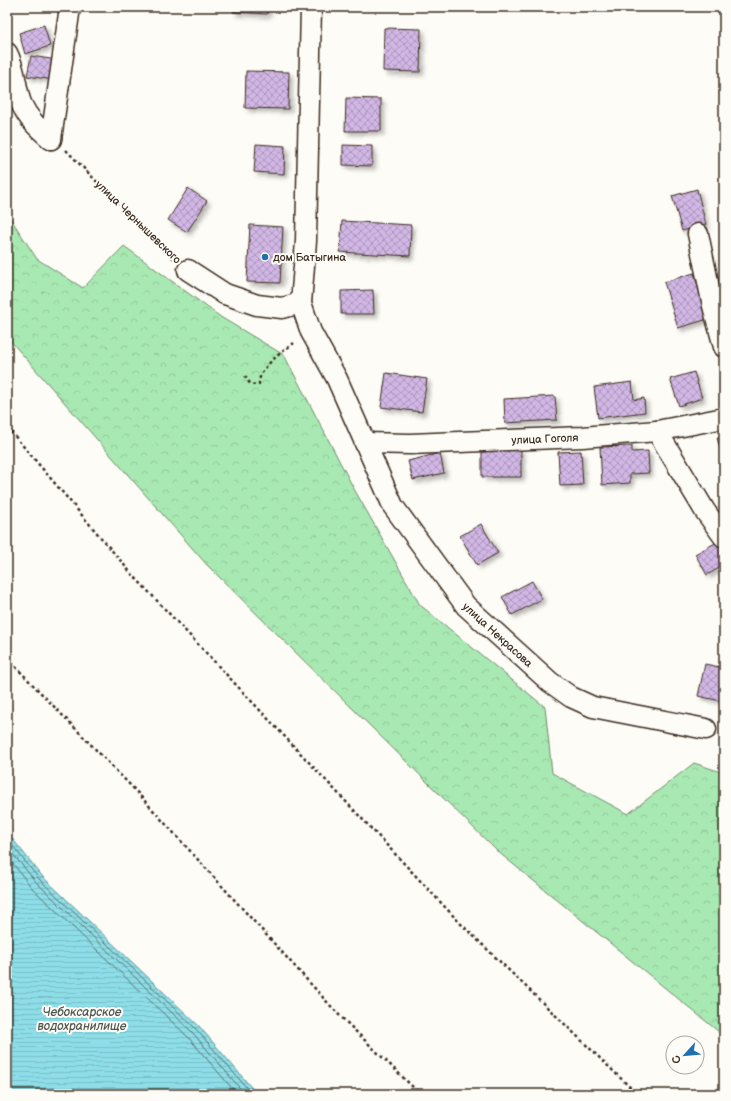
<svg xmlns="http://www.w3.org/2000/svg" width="731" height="1101" viewBox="0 0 731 1101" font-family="'Balsamiq Sans',sans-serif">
<defs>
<pattern id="forest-crowns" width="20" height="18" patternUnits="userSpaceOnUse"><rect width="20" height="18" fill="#a8e9b3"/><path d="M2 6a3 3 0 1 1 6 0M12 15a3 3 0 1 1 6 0" fill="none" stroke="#92c89a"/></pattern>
<pattern id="water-rules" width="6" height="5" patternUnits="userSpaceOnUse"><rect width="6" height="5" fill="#8ddee8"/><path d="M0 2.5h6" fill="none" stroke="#7bbfc7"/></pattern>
<pattern id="building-cross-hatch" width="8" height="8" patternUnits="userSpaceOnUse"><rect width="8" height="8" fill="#d1b7e5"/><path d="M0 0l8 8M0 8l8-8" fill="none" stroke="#ab95b9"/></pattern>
<filter id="shadow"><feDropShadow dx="3.5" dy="3.5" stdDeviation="2" flood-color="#0004"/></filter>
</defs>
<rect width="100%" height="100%" fill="#fdfcf7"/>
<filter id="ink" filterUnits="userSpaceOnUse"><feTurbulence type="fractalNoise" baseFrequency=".025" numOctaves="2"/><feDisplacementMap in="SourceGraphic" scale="8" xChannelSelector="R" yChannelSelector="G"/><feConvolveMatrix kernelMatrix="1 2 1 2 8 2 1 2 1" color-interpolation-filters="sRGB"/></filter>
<g filter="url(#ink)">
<path fill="url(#forest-crowns)" stroke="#728a68" d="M7,213L37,259L83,288L124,246L222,318L284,355L354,489L420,605L545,707L552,773L628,814L694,763L724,773V1036L497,851L207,565L7,337Z"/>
<path fill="url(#water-rules)" stroke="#6c9697" d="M7,832L43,877L199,1026L257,1094H7Z"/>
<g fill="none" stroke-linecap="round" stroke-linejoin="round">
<path stroke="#5c726f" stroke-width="1" d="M7,839L40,880L196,1029L252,1094
M7,847L37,883L192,1032L245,1094
M7,856L32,888L188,1037L237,1094"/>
</g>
<path fill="url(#building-cross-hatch)" stroke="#3b2a1e" filter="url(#shadow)" d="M234,7H268L267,14L233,12Z
M44,25L50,46L25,54L19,33Z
M384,28L421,29L420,72L383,71Z
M31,56L57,60L54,80L27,76Z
M246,71L289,72L288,109L245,108Z
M346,98L381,99V131H345Z
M256,144L285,146L284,174L254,172Z
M343,145L372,146V166L343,165Z
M188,188L207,201L187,232L168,220Z
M697,189L706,225L682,231L672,196Z
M342,221L411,225L410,256L340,252Z
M250,225L283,227L280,283L247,282Z
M694,273L708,319L678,328L664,282Z
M373,290L374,314H341V291Z
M694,372L702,398L679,406L670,379Z
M386,373L427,379L422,412L381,407Z
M632,382L634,400L644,398L645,412L598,418L594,387Z
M555,396L557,420L505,423L504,399Z
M724,436V461L717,438Z
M632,446V452L648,451L649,473L630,474V483L602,485L600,447Z
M482,450H521V477H482Z
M581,451L583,485L560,486L558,452Z
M440,453L444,473L413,480L408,461Z
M481,524L498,553L477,565L460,536Z
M721,540L724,546V565L707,575L695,554Z
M532,581L542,599L512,615L502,597Z
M705,664L724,668V687L721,701L698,696Z"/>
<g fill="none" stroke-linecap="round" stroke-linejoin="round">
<defs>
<g id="minor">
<path id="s1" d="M311,7L306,241L301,303L311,332L337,379L393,506L466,606L550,682L571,697L593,707L706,729"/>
<path d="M7,53C16,70 15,87 21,103C28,119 38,128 51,139"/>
<path d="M51,139L70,7"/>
<path d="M698,234L713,306L724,347"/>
<path d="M188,270L225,294L257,305L282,308L301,303"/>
<path d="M657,431L705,511L724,537"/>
<path id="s2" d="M365,443L410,444L582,437L657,431L724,418"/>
</g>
</defs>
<use href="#minor" stroke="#3b2a1e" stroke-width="23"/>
<path stroke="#3b2a1e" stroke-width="2.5" stroke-dasharray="3 3" stroke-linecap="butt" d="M66,150L140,226L174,259
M245,376L251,385L259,384C258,368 282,352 294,343
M7,427L131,573L460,923L637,1094
M7,658L133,788L338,1014L420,1094"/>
<use href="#minor" stroke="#fdfcf7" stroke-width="20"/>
</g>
</g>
<circle fill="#1f6fb2" stroke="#fdfcf7" stroke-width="1.5" cx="265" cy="257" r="4"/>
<g text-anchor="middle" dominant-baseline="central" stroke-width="4" stroke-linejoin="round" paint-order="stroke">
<g font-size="11" fill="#3b2a1e" stroke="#fdfcf7">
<text transform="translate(138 222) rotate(44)">улица Чернышевского</text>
<text stroke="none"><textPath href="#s2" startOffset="180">улица Гоголя</textPath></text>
<text stroke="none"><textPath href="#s1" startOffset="686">улица Некрасова</textPath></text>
</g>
<g font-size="11" fill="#3b2a1e" stroke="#fdfcf7" text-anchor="start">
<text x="273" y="257">дом Батыгина</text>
</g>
<g font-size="12" font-style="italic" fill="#505750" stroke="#fdfcf7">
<text x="82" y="1012">Чебоксарское<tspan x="82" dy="14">водохранилище</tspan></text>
</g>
</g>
<rect width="731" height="1101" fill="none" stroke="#fdfcf7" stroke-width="24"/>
<rect x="12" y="12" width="707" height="1077" fill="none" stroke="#3b2a1e" stroke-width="1.5" filter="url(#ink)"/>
<g transform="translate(685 1055) rotate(243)"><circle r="19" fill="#fdfcf7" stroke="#afa8a0"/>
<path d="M0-3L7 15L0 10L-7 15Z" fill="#1f6fb2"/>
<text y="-6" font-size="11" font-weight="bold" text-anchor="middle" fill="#3b2a1e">С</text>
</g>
</svg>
